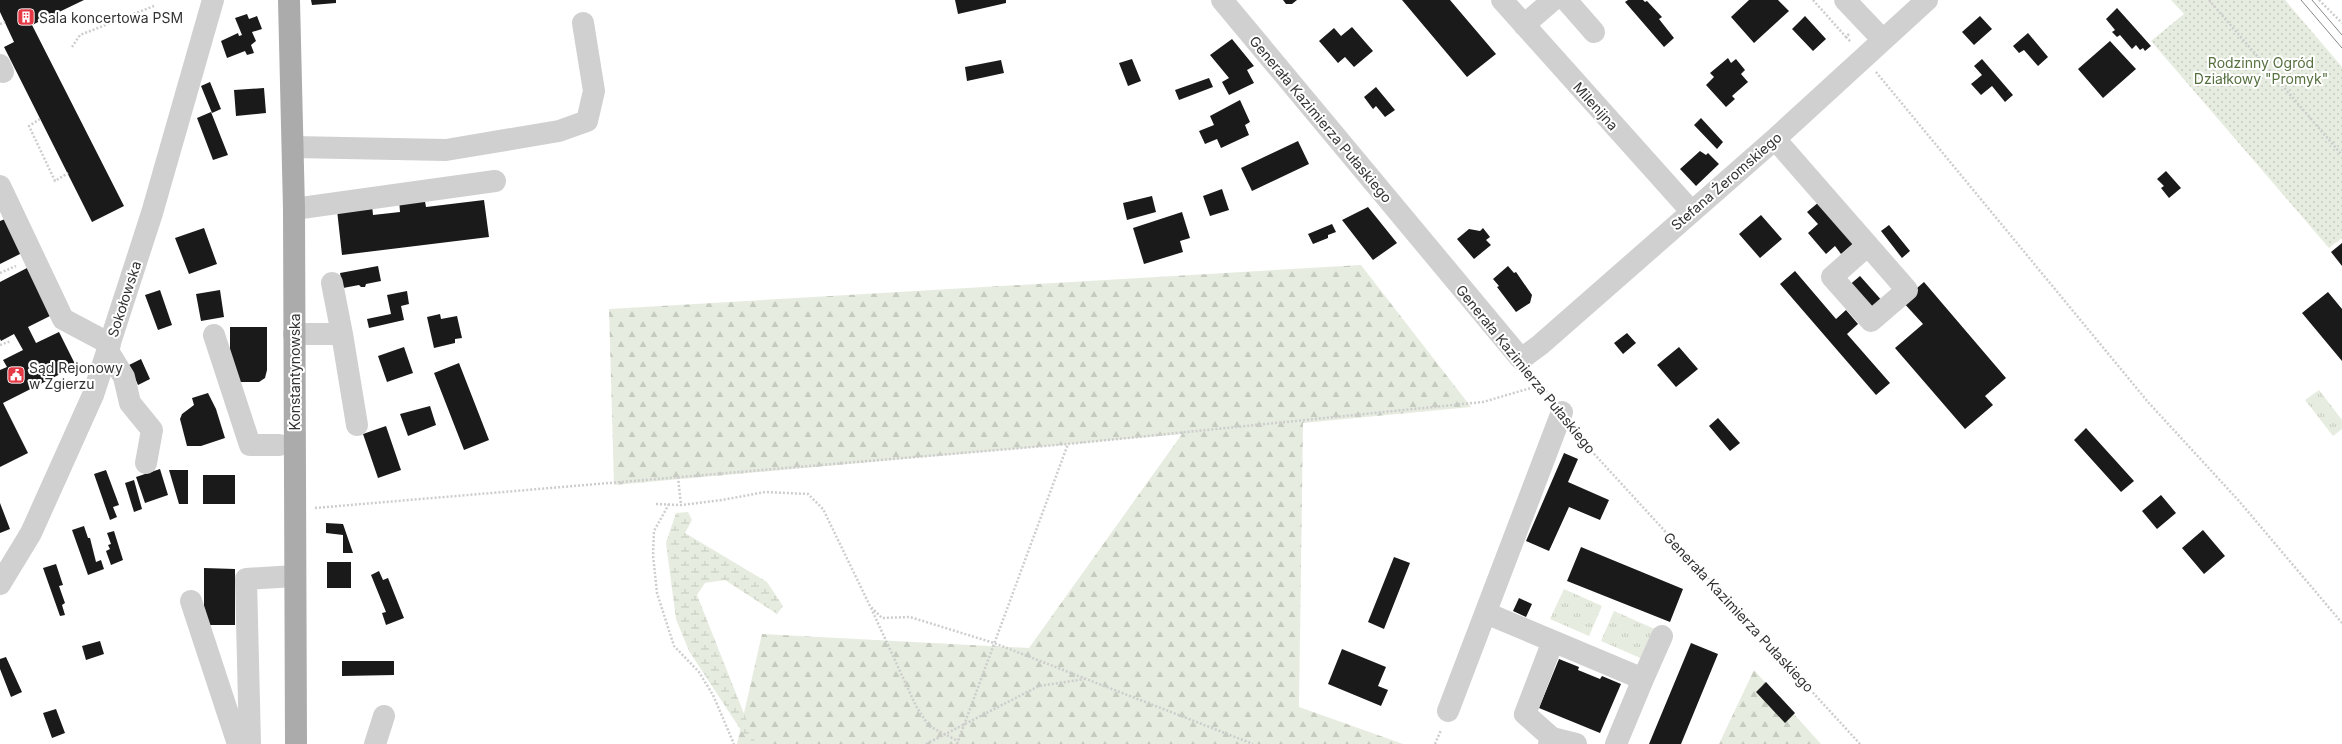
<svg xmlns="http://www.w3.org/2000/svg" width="2342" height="744" viewBox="0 0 2342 744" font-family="Inter,sans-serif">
<defs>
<pattern id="grass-tufts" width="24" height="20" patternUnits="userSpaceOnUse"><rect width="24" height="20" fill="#e6ecdf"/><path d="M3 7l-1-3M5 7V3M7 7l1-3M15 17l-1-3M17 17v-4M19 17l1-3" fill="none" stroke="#c6cbc0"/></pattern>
<pattern id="forest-firs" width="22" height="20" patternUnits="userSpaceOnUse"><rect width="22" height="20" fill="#e6ecdf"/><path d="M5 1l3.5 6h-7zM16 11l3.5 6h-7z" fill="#c6cbc0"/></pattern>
<pattern id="wetland-marsh" width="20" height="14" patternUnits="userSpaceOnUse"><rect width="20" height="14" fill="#e6ecdf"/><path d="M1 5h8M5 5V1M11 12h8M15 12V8" fill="none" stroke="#c6cbc0"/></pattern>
<pattern id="garden-dots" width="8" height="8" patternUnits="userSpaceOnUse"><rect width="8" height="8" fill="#e6ecdf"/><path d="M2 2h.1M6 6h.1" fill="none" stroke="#c6cbc0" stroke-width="1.8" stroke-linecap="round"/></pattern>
</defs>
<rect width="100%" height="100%" fill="#fff"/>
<path fill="url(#grass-tufts)" d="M2319,390L2342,420V429L2333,436L2305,400Z
M1564,589L1602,606L1589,636L1550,619Z
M1614,611L1657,630L1645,660L1601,641Z"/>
<path fill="url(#forest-firs)" d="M1361,265L1471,407L1303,423L1299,707L1403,744H737L762,634L1029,648L1182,434L614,485L609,309Z
M1754,670L1821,744H1719Z"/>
<path fill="url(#wetland-marsh)" d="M688,512L692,520L685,533L767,582L783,606L777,614L725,580L705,583L697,595L756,744H750L689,651L676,619L666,543L676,513Z"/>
<path fill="url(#garden-dots)" d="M2171,0H2285L2342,67V238L2329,248L2151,41L2184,14Z"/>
<path fill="#1a1a1a" d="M0,0H84L32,25L124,206L92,222L4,47L14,42L0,12Z
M311,0H336V3L312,5Z
M955,0H1006V3L958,14Z
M1283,0H1297L1292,4H1286Z
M1402,0H1450L1496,54L1467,77Z
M1628,0H1643L1645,2L1647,1L1662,17L1659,19L1674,38L1664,47L1625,2Z
M1749,0H1778L1789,11L1754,43L1731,17Z
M2117,8L2151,46L2145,51L2143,48L2140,50L2136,45L2132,49L2120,35L2117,37L2112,32L2115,30L2106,19Z
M247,14L249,19L257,16L262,29L252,32L256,41L251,45L254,53L247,55L245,51L227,58L221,41L238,33L239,36L242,35L235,18Z
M1805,16L1826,39L1813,51L1792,29Z
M1980,16L1992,29L1974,45L1962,32Z
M1352,27L1373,51L1354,67L1345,57L1338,63L1319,41L1334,28L1341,36Z
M2028,33L2048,57L2038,66L2024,50L2019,53L2013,46Z
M1232,39L1254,66L1247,70L1254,83L1229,95L1222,82L1229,78L1210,55Z
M2110,41L2136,69L2103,98L2078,69Z
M1728,58L1731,63L1736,59L1745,70L1741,74L1748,82L1732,96L1735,99L1726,107L1706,85L1714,77L1710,73Z
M1132,59L1141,81L1128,86L1119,63Z
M1982,59L2013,95L2005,102L1992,86L1981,95L1971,84L1982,75L1974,66Z
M1001,60L1004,73L967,81L965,67Z
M1209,78L1213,87L1179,100L1175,90Z
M210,82L221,109L212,113L201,86Z
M1376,87L1395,110L1385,117L1376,106L1373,109L1364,97Z
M264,88L266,113L236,116L234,90Z
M1240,100L1250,122L1245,125L1249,135L1221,148L1217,139L1205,144L1199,131L1214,125L1210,116Z
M211,112L228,155L213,160L197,118Z
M1701,118L1723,142L1717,149L1694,125Z
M1298,141L1309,164L1252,191L1241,168Z
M1700,151L1706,155L1708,153L1719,164L1696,186L1680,169Z
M2166,171L2181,188L2169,198L2161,188L2164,186L2157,179Z
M1222,189L1229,210L1210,216L1203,196Z
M424,196L426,207L484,200L489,237L342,255L337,210L372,205L373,215L400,212L399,199Z
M1152,196L1156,212L1127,220L1123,203Z
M1819,202L1855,242L1841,254L1835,246L1826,254L1808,233L1818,224L1807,212Z
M1368,207L1397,243L1373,260L1342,220Z
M1182,212L1190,238L1180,241L1183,252L1144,264L1133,228Z
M1761,215L1782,239L1760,258L1739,234Z
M5,219L22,253L0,264V221Z
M1332,224L1336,232L1328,235V238L1313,244L1308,234Z
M1889,225L1910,251L1902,258L1881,231Z
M204,228L217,264L189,274L175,238Z
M1483,228L1490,237L1486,240L1491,245L1474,259L1457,239L1469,229L1480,231Z
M2342,243V266L2331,252Z
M378,266L381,281L366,284L365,287H361L359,285L343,288L340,273Z
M1508,266L1514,273L1516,272L1532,295L1530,303L1516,312L1497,287L1499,286L1493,279Z
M27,268L52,315L28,327L36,343L59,332L76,366L3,403L28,453L0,467V370L7,367L3,360L23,350L14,334L1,341L0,339V282Z
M1795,271L1836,319L1846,310L1858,324L1847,334L1890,383L1876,395L1780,284Z
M1860,276L1884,303L1871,314L1847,287Z
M1924,282L2006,378L1985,396L1993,405L1965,429L1895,348L1923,324L1902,301Z
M160,290L172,325L158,330L145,295Z
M220,290L224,317L201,321L196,294Z
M407,291L409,304L401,306L404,320L369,328L367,319L391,314L387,295Z
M2328,292L2342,309V361L2302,313Z
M440,314L441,319L457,316L462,338L455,339V343L434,348L427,317Z
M230,327H267V370L265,378L259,382H239L230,370Z
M1627,333L1636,343L1623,354L1614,343Z
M404,347L413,373L387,382L378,356Z
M1679,347L1698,369L1676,387L1657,365Z
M141,359L150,379L138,385L129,365Z
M459,363L489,440L464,450L434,373Z
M208,393L216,409L225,438L201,446H187L180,419L182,414L194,405L192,398Z
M430,406L436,425L408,436L400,414Z
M1718,418L1740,443L1730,451L1709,426Z
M386,426L401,470L378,478L363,434Z
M2086,428L2134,481L2121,492L2074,440Z
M1564,453L1578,459L1568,482L1609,500L1600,520L1569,507L1549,551L1526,541Z
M160,469L168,495L145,503L136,477Z
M106,470L119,505L113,507L117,517L110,520L94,474Z
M169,470H188V504H179Z
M203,475H235V504H203Z
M134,480L142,509L134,512L125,483Z
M2161,495L2176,513L2157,529L2142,511Z
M0,503L10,529L0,533Z
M326,523L343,524L353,553H343V535L326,533Z
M84,526L88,538H90L96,562L101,560L104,569L88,575L72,530Z
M2203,530L2225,556L2204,574L2182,548Z
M114,531L123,560L111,565L106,551L110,549L108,545L111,544L107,533Z
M1581,547L1683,589L1670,622L1567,581Z
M1394,557L1410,563L1384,629L1368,622Z
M327,562H351V588H327Z
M56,564L63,585L59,586L65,603L62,605L65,615L60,616L43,568Z
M204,568L235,569V625H204Z
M379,571L383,580L388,578L404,618L386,625L382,613L386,612L371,575Z
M1519,598L1532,604L1526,617L1513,611Z
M100,641L104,654L86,660L82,646Z
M1691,643L1718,654L1681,744H1649Z
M1342,649L1386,667L1378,686L1388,690L1381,706L1328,684Z
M6,657L22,692L11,697L0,669V659Z
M1559,659L1579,667L1578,670L1600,679L1602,676L1621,684L1600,733L1539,708Z
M342,661H394V675L342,676Z
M1766,682L1795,713L1785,723L1756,692Z
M56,709L65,733L52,738L43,713Z"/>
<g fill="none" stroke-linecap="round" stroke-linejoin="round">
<path stroke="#cdcdcd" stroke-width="2.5" stroke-dasharray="2 2" stroke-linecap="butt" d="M1813,0L1846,37
M2209,0L2342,155
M2319,0L2342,23
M123,17L148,24
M0,24L5,22
M1849,34L1846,37L1851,42
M72,47L80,35L154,6
M1876,72L2148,402L2239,501L2342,623
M40,119L29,126L55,181L68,173
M0,273L16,266
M0,345L11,341
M1533,375L1550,396
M1575,433L1860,744
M678,477L681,505
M656,504L681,505L722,500L765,492L808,494L823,509L870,606L882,618L910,617L994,643L1253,744
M669,504L654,531L653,555L657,593L674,646L699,672L713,695L734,744
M315,508L1068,444
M871,608L916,706L929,726L958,741
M926,744L1039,686L1085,679
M957,744L1068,444L1483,402L1541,385
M1435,744L1441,730"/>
<path stroke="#d0d0d0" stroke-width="22" d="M1222,0L1521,359L1540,345L1775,139L1927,0
M1502,0L1691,211
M1566,0L1594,32
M1845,0L1883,40
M1524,25L1553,0
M0,65L3,72
M1775,139L1907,290L1871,321L1832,277L1868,245
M293,147L446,150L559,131L587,121L594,91L583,23
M0,186L63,319L110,344
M294,209L495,181
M294,334H342L332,283
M342,334L357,425
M214,335L250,445H279
M108,351L124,377L130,403L152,430L146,463
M0,584L31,533L93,395L152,213L213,0
M191,601L238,744
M1486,613L1643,679L1662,636
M1448,711L1562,412
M1552,738L1576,744
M250,744L246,579L295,576
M375,744L384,716
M1549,744L1552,738L1525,714L1553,641
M1616,744L1643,679"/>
<path stroke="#ababab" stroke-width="22" d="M289,0L294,209L296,744"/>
<path stroke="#888" stroke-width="1" d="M2301,0L2342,48
M2312,0L2342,35"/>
</g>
<defs>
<symbol id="building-square" viewBox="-11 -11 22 22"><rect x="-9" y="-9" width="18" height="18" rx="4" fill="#e63946" stroke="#fff"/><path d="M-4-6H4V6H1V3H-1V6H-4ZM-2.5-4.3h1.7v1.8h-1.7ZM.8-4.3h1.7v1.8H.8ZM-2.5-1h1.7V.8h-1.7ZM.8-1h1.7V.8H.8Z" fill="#fff"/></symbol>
<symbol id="civic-square" viewBox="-11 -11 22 22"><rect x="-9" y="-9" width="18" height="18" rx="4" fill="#e63946" stroke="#fff"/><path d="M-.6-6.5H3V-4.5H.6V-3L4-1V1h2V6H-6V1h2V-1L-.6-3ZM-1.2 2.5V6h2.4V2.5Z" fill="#fff"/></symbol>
</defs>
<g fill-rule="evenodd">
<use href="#building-square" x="16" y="7" width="20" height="20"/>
<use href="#civic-square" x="6" y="365" width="20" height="20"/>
</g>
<g text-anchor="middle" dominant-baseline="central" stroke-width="4" stroke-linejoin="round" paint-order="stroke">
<g font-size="14" fill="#333" stroke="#fff" text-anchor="start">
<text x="39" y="17">Sala koncertowa PSM</text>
<text x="29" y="367">Sąd Rejonowy<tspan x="29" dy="16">w Zgierzu</tspan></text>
</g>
<g font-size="14" fill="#56703f" stroke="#fff">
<text x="2261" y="62">Rodzinny Ogród<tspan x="2261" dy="16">Działkowy "Promyk"</tspan></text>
</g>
<g font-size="14" fill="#333" stroke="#fff">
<text transform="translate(1596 106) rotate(48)">Milenijna</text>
<text transform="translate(1321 119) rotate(50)">Generała Kazimierza Pułaskiego</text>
<text transform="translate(1726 181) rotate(-41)">Stefana Żeromskiego</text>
<text transform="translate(124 299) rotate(-72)">Sokołowska</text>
<text transform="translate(1526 369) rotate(51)">Generała Kazimierza Pułaskiego</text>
<text transform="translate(294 372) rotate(-90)">Konstantynowska</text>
<text transform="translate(1739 612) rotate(47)">Generała Kazimierza Pułaskiego</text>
</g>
</g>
</svg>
